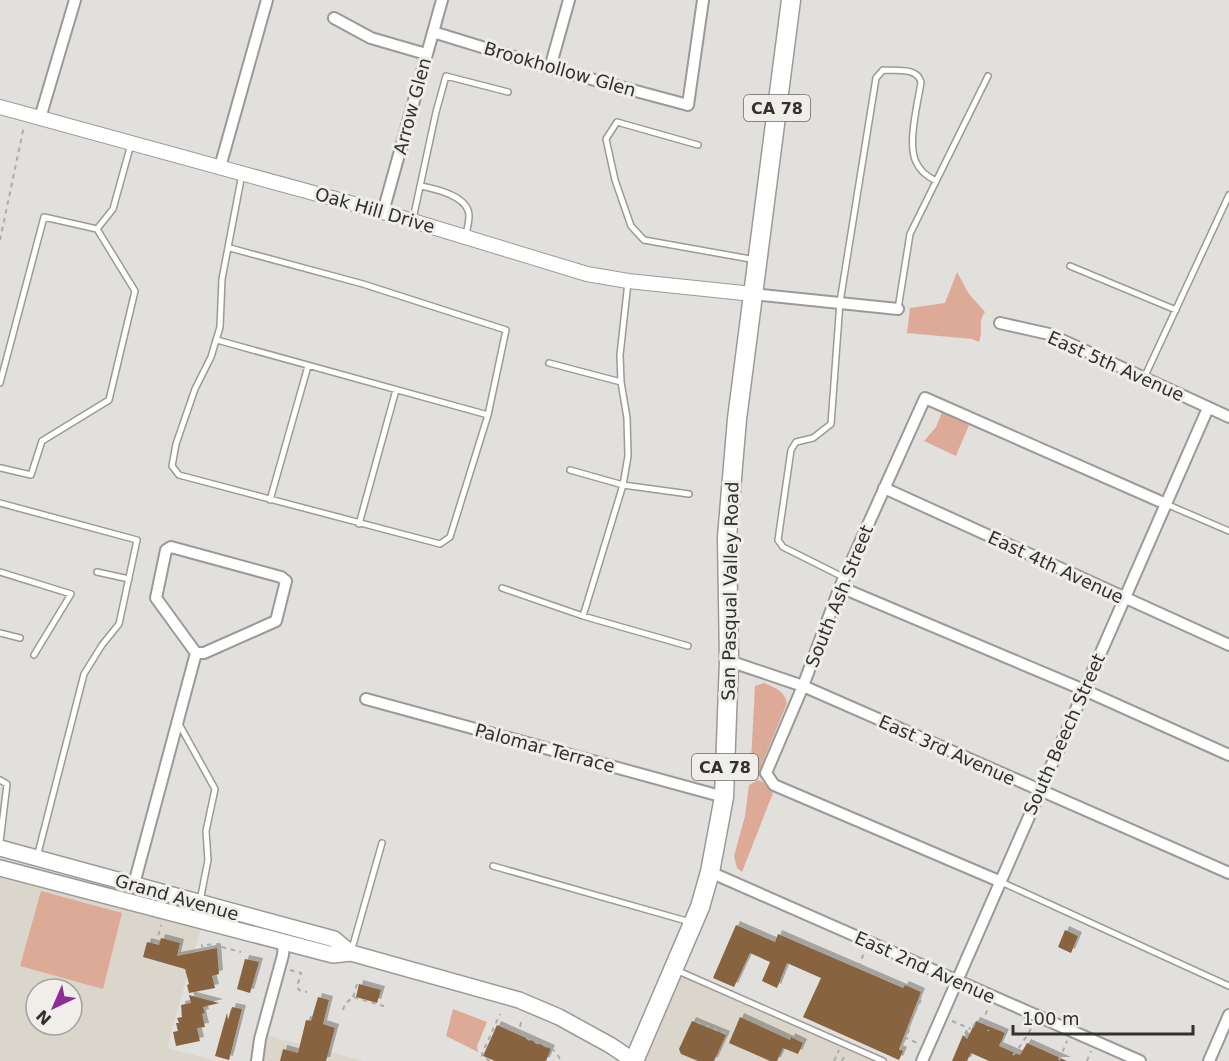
<svg xmlns="http://www.w3.org/2000/svg" width="1229" height="1061" viewBox="0 0 1229 1061" font-family="'DejaVu Sans',sans-serif">
<defs>
<filter id="shadow"><feDropShadow dx="4" dy="-4" stdDeviation="0" flood-color="#0004"/></filter>
</defs>
<rect width="100%" height="100%" fill="#e2e0dc"/>
<path fill="#dad6cb" fill-rule="evenodd" d="M0,858L209,915L199,934L167,1048L216,1061H0ZM36,989H72V1025H36Z
M674,969L883,1061H634Z
M261,1035L273,1037L363,1061H257Z"/>
<path fill="#deaa98" d="M957,272L969,294L985,312C977,324 984,329 979,342L972,339L907,333L910,308L945,303Z
M942,412L969,425L956,456L924,441L936,427Z
M764,683C775,688 784,690 787,703L762,764L761,774L758,777L750,779L755,686Z
M758,780L763,782L773,793L742,872L737,868L734,856L745,816L749,785Z
M41,891L122,913L103,989L20,966Z
M453,1009L487,1022L477,1046L478,1052L446,1036Z"/>
<path fill="#87633f" filter="url(#shadow)" d="M736,925L775,942L778,934L903,988L905,985L921,992L899,1049L903,1051L899,1060L803,1017L821,978L787,963L777,988L762,981L770,962L750,953L734,987L713,978Z
M1065,930L1078,936L1071,953L1058,947Z
M161,938L180,943L177,956L217,948L219,974L212,976L215,988L189,993L187,985L189,984L185,969L143,957L147,942L159,945Z
M245,959L259,962L250,993L237,989Z
M359,984L381,990L377,1003L356,997Z
M189,995L219,1003L203,1007L205,1013L202,1014L205,1027L197,1028L200,1041L176,1046L173,1032L178,1031L176,1023H179L177,1018L182,1017L181,1005L191,1003Z
M318,997L329,1000L323,1024L335,1028L326,1061H280L283,1049L298,1053L306,1020L311,1021Z
M232,1007L242,1009L229,1060L215,1056L227,1013L228,1020Z
M740,1017L790,1040L791,1037L803,1043L798,1054L783,1048L777,1061H770L729,1043Z
M692,1021L726,1035L714,1061H698L681,1054L679,1049Z
M976,1021L1005,1033L999,1046L1020,1055L1027,1043L1067,1061H989L971,1053L967,1061H952L963,1035L967,1039Z
M497,1025L551,1049L546,1061H495L483,1056Z"/>
<g fill="none" stroke-linecap="round" stroke-linejoin="round">
<defs>
<path id="service" d="M698,145L617,122L606,139L615,180L631,226L644,240L756,260
M421,186C436,189 469,196 469,216C469,222 467,229 466,235
M413,219L436,112L446,76L508,92
M230,248L363,284L506,330L488,415L450,537L440,544L179,475L172,466L176,444L195,389L211,357L220,327L222,279L242,174
M1070,266L1176,310
M898,309L910,234L988,76
M217,340L488,415
M549,363L621,382
M1144,378L1229,195
M0,383L44,217L97,229L113,209L131,144
M1,468L31,475L42,441L109,400L135,291L97,229
M570,470L623,485L689,494
M270,500L308,366
M0,503L137,540L119,624L102,645L84,674L37,857
M1166,504L1229,531
M359,524L396,390
M0,572L71,594L34,655
M97,572L129,579
M843,577L783,547L778,540L791,450L796,442L813,438L831,424L840,302L876,78L883,70C896,71 917,67 921,82C918,103 907,143 916,162C920,171 928,177 936,181
M502,588L583,616L688,646
M583,616L623,485L628,456L627,418L621,382L620,355L628,282
M0,633L20,638
M179,724L215,789L206,831L208,860L200,901
M0,780L7,784L0,842
M493,866L690,922
M999,881L1229,986
M351,952L382,843
M676,970L883,1061"/>
<path id="minor" d="M334,18L371,38L426,54
M433,32L550,68L688,105L703,0
M550,68L569,0
M40,118L75,0
M220,167L267,0
M383,212L442,0
M753,294L898,309
M1000,323L1049,334L1229,417
M884,488L1229,645
M171,547L281,577L286,581L276,621L204,653H196L156,598L166,550Z
M840,587L1084,690L1229,755
M729,661L803,686L1229,873
M366,699L724,797
M710,872L1140,1061
M999,881L774,785L766,773L803,686L840,587L925,398L1166,504
M134,884L196,653
M257,1061L260,1039L283,955L284,942
M922,1061L1208,408
M1209,1061L1229,1015"/>
<path id="tertiary" d="M0,107L383,212L587,274L628,281L753,294"/>
<path id="secondary" d="M0,848L334,939L351,953
M0,868L333,955L351,953L519,1000L559,1017L610,1045L634,1061"/>
<path id="primary" d="M634,1061L700,907L710,872L724,797L729,661L727,537L737,419L791,0"/>
</defs>
<use href="#service" stroke="#9b9a96" stroke-width="8"/>
<use href="#minor" stroke="#9b9a96" stroke-width="14"/>
<use href="#tertiary" stroke="#9b9a96" stroke-width="16"/>
<use href="#secondary" stroke="#9b9a96" stroke-width="18"/>
<use href="#primary" stroke="#9b9a96" stroke-width="21"/>
<path stroke="#acaba8" stroke-width="2" stroke-dasharray="4.5 4.5" stroke-linecap="butt" d="M0,240L24,126
M156,944L161,925
M203,949L202,945L222,944V947L241,952
M858,967L865,951
M290,970L301,973L297,987L299,990L307,992
M353,997L357,984
M343,1010L345,1004L353,997L387,1007
M915,1012L921,1000
M952,1021L971,1029
M521,1022C516,1041 540,1042 552,1049C556,1052 559,1057 561,1061
M697,1022L727,1034
M982,1023L989,1006
M973,1027L976,1020L990,1026L988,1031
M965,1034L968,1028
M904,1037L917,1043
M900,1050L910,1028
M1013,1055C1018,1050 1029,1033 1033,1025
M1059,1060L1067,1041
M490,1061L482,1056V1054L500,1014
M834,1061L839,1050
M842,1061L846,1053
M1087,1061L1091,1051"/>
<use href="#service" stroke="#fff" stroke-width="5"/>
<use href="#minor" stroke="#fff" stroke-width="10"/>
<use href="#tertiary" stroke="#fff" stroke-width="14"/>
<use href="#secondary" stroke="#fff" stroke-width="15"/>
<use href="#primary" stroke="#fff" stroke-width="18"/>
</g>
<g text-anchor="middle" dominant-baseline="central" stroke-width="6" stroke-linejoin="round" paint-order="stroke">
<g fill="#efeee9" stroke="#6b6a68" stroke-width="1.5">
<rect x="744" y="95" width="66" height="26" rx="4.5"/>
<rect x="692" y="754" width="66" height="26" rx="4.5"/>
</g>
<g font-size="16" font-weight="bold" fill="#323130">
<text x="777" y="108">CA 78</text>
<text x="725" y="767">CA 78</text>
</g>
<g font-size="18" fill="#323130" stroke="#efeee9">
<text transform="translate(560 69) rotate(16)">Brookhollow Glen</text>
<text transform="translate(412 106) rotate(-75)">Arrow Glen</text>
<text transform="translate(375 210) rotate(16)">Oak Hill Drive</text>
<text transform="translate(1116 366) rotate(24)">East 5th Avenue</text>
<text transform="translate(1056 567) rotate(25)">East 4th Avenue</text>
<text transform="translate(730 591) rotate(-89)">San Pasqual Valley Road</text>
<text transform="translate(839 596) rotate(-68)">South Ash Street</text>
<text transform="translate(1064 734) rotate(-66)">South Beech Street</text>
<text transform="translate(545 748) rotate(15)">Palomar Terrace</text>
<text transform="translate(947 750) rotate(24)">East 3rd Avenue</text>
<text transform="translate(177 897) rotate(16)">Grand Avenue</text>
<text transform="translate(925 967) rotate(24)">East 2nd Avenue</text>
</g>
</g>
<g transform="translate(54 1007) rotate(224)"><circle r="28" fill="#efeee9" stroke="#a3a29f" stroke-width="1.5"/>
<path d="M0-4.5L10 22L0 15L-10 22Z" fill="#8d2d95"/>
<text y="-9" font-size="16" font-weight="bold" text-anchor="middle" fill="#323130">N</text>
</g>
<path d="M1013 1025v9h180v-9" fill="none" stroke="#323130" stroke-width="3"/>
<text x="1022" y="1025" font-size="18" fill="#323130" stroke="#efeee9" stroke-width="4.5" paint-order="stroke">100 m</text>
</svg>
